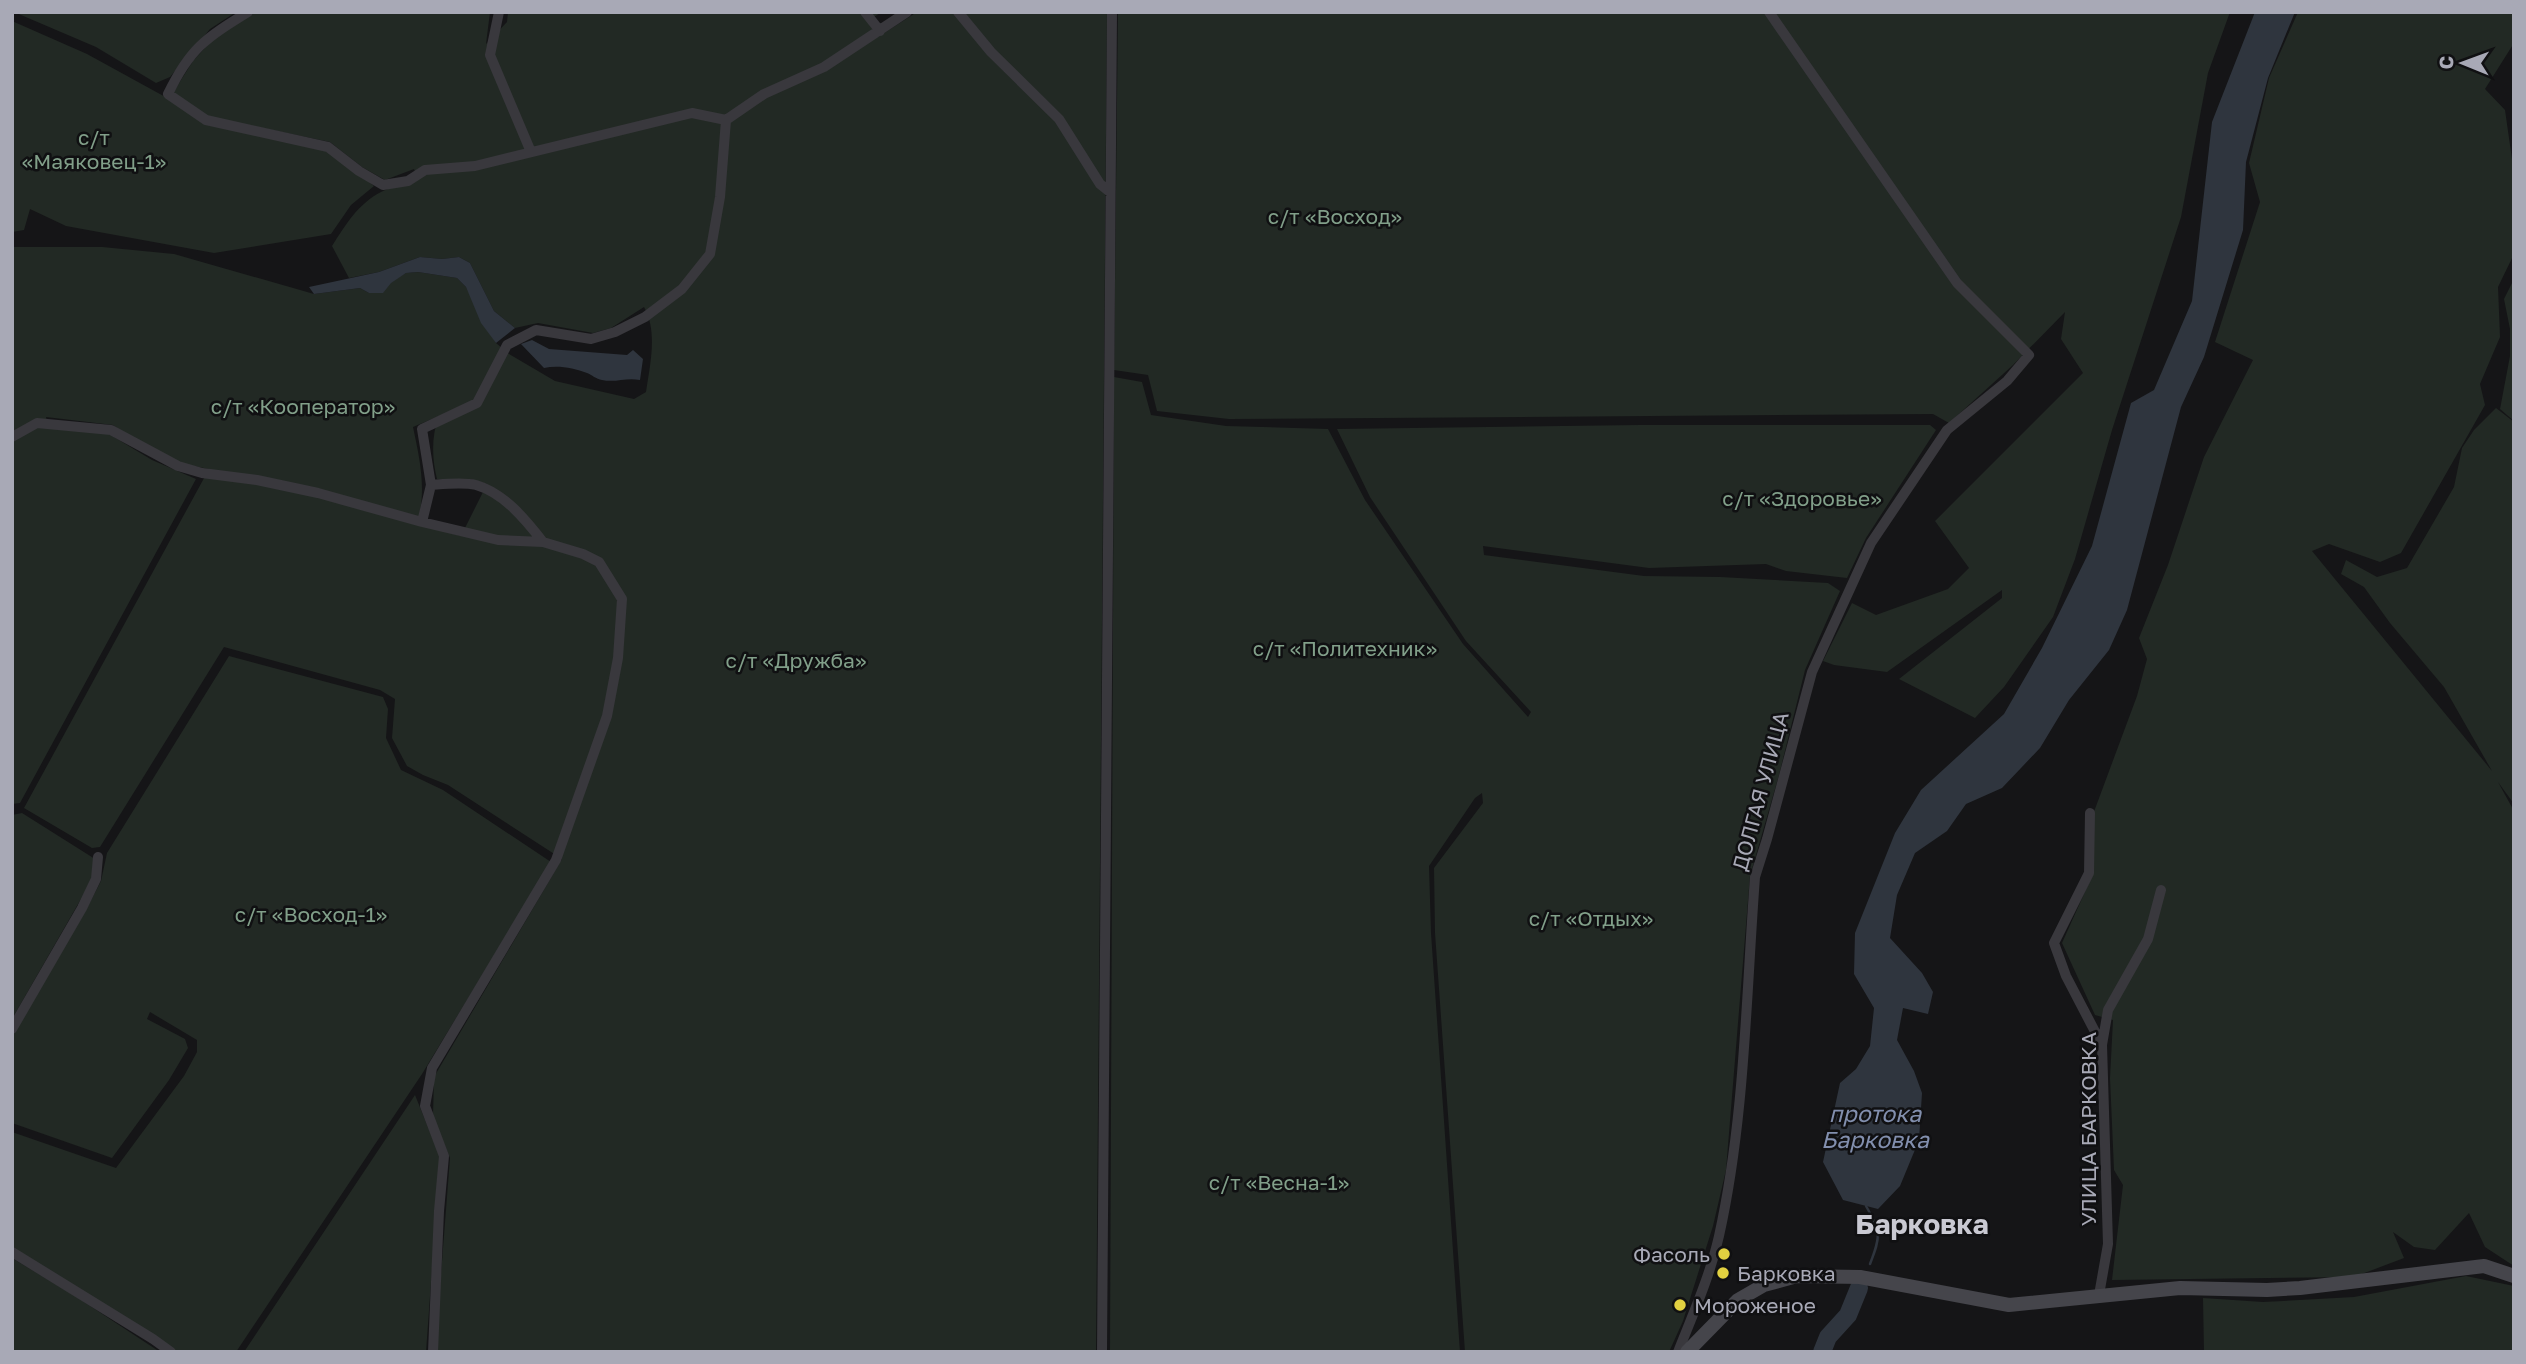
<svg xmlns="http://www.w3.org/2000/svg" width="2526" height="1364" viewBox="0 0 2526 1364" font-family="'Golos Text',sans-serif">
<rect width="100%" height="100%" fill="#151517"/>
<path fill="#222924" fill-rule="evenodd" d="M14,12H236L210,29L170,77L156,83L96,47Z
M256,12H490L486,44L507,22L508,12H882L867,21L878,37L917,12H1107L1096,1352H435L450,1158L433,1116L434,1077L562,859L448,785L423,775L407,766L392,738L395,699L380,690L224,647L100,847L92,848L24,808L209,469L178,463L143,446L113,425L46,417L48,427L109,434L152,460L196,479L20,803L12,804V247H102L174,254L314,294L360,288L369,293L406,273L418,272L457,278L466,287L496,343L509,354L555,381L634,399L646,392C650,365 658,331 644,307L611,328L593,333L538,323L515,328L494,311L470,263L459,257L442,259L420,257L379,272L349,278L332,246C346,224 358,204 381,192C394,185 405,188 418,178L414,169L385,180L362,167L330,142L243,124L330,150L374,186L351,205L331,234L214,253L66,226L30,209L24,230L12,232V21L87,54L169,99L193,61L213,39ZM439,416C431,436 432,459 437,479H471L487,484L461,536L417,524C427,491 420,460 413,427Z
M1118,12H2230L2208,73L2181,217L2112,430L2075,559L2053,617L2004,687L1975,718L1899,679L2002,598V590L1887,672L1834,665L1823,661L1852,603L1876,615L1948,589L1969,568L1935,521L2083,373L2061,339L2065,312L2013,365L1949,423L1933,414L1229,419L1157,411L1148,375L1114,370Z
M2298,12H2514V43L2485,89L2505,110L2514,173V254L2498,287L2500,337L2480,384L2485,405L2401,553L2380,562L2329,544L2312,551L2492,771L2444,687L2390,623L2364,587L2341,574L2346,560L2377,577L2407,568L2454,487L2462,448L2474,430L2496,408L2514,422V804L2498,782L2514,811V1266L2485,1247L2469,1213L2435,1250L2414,1247L2393,1232L2404,1258L2354,1277L2112,1280L2123,1185L2114,1170L2110,1078L2113,1020L2095,1015L2062,943L2093,874L2092,817L2137,696L2147,659L2139,638L2168,565L2204,457L2253,360L2215,342L2260,202L2249,163L2269,78Z
M2514,279V421L2500,409L2510,356V329L2504,299Z
M1114,377L1142,382L1151,415L1226,426L1328,429L1365,500L1463,644L1528,717L1531,712L1466,641L1370,497L1337,429L1640,425H1930L1936,430L1866,538L1847,578L1786,571L1766,564L1649,568L1483,546L1484,555L1644,576L1720,577L1828,583L1840,591L1805,670L1779,775L1750,876L1726,1170L1713,1226L1683,1321L1669,1352H1465L1435,933L1434,868L1483,803L1482,793L1475,798L1429,866L1431,933L1460,1352H1110Z
M229,656L383,697L388,709L386,738L401,770L443,790L551,862L422,1074L236,1352H176L12,1249V1132L116,1168L184,1076L197,1052V1040L150,1012L147,1019L185,1039L188,1048L169,1080L112,1158L12,1123V1037L86,910L101,881L107,853Z
M22,813L95,859L93,878L12,1019V815Z
M415,1095L440,1157L426,1352H244Z
M12,1258L72,1294L160,1352H12Z
M2466,1276L2514,1286V1352H2204L2203,1298L2263,1302L2354,1297Z"/>
<path fill="#2f353e" d="M2255,12H2295L2268,78L2246,162L2243,230L2204,357L2181,407L2127,610L2109,650L2069,700L2040,748L2002,788L1966,804L1947,831L1915,853L1897,895L1890,938L1922,973L1933,992L1928,1014L1903,1008L1897,1040L1914,1071L1922,1093L1919,1140L1900,1186L1878,1209L1843,1200L1823,1162L1840,1083L1856,1069L1870,1046L1874,1008L1854,974L1855,933L1895,833L1921,790L2004,714L2042,648L2092,546L2131,403L2154,390L2192,301L2212,122Z
M420,257L442,259L459,257L470,263L494,311L515,328L496,343L481,323L466,287L457,278L418,272L406,273L391,283L383,293H369L360,288L314,294L309,287L379,272Z
M532,340L549,349L627,355L633,350L643,359L640,380C626,377 616,383 602,380C596,379 592,375 587,373C574,368 558,365 544,368L521,344Z"/>
<g fill="none" stroke-linecap="round" stroke-linejoin="round">
<path stroke="#2f353e" stroke-width="2.5" d="M1866,1206C1881,1232 1881,1236 1870,1264"/>
<path stroke="#2f353e" stroke-width="18" d="M1822,1352L1828,1337L1848,1315L1859,1288"/>
<path stroke="#39383d" stroke-width="10" d="M248,12C206,38 190,48 168,94L206,120L328,147L359,171L383,185L408,181L425,170L475,166L692,113L726,120L764,94L824,67L907,12
M499,12L490,55L531,152
M865,12L880,31
M958,12L991,52L1059,119L1100,184L1110,192
M12,437L37,423L111,430L178,466L202,473L257,480L318,493L422,522L498,540L543,542L583,554L599,562L622,599L618,658L607,716L556,860L432,1068L425,1106L444,1156L439,1211L433,1352
M431,485C445,484 463,482 476,485C504,493 526,520 543,542
M422,522L431,485L422,429L477,403L507,345L536,330L591,339L615,332L645,317L682,289L710,254L720,197L726,120
M2090,813L2089,873L2054,943L2066,976L2102,1045
M12,1029L82,908L96,879L98,857
M12,1252L153,1339L171,1352
M2099,1295L2108,1244L2102,1045L2108,1010L2148,939L2161,890
M1102,1352L1112,12
M1678,1352C1693,1314 1710,1276 1719,1236C1745,1119 1746,996 1755,877L1767,839L1812,672L1871,543L1947,430L2007,381L2029,355L1957,283L1769,12"/>
<path stroke="#45454b" stroke-width="14" d="M1687,1352L1738,1300L1764,1285L1797,1276L1860,1277L2009,1305L2180,1288L2267,1290L2300,1288L2484,1266L2514,1276"/>
</g>
<g fill="#e2d141" stroke="#101012" stroke-width="2.5">
<circle cx="1724" cy="1254" r="7"/>
<circle cx="1723" cy="1273" r="7"/>
<circle cx="1680" cy="1305" r="7"/>
</g>
<g text-anchor="middle" dominant-baseline="central" stroke-width="5" stroke-linejoin="round" paint-order="stroke">
<g font-size="21" fill="#819f89" stroke="#101012">
<text x="94" y="137">с/т<tspan x="94" dy="24">«Маяковец-1»</tspan></text>
<text x="1335" y="216">с/т «Восход»</text>
<text x="303" y="406">с/т «Кооператор»</text>
<text x="1802" y="498">с/т «Здоровье»</text>
<text x="1345" y="648">с/т «Политехник»</text>
<text x="796" y="660">с/т «Дружба»</text>
<text x="311" y="914">с/т «Восход-1»</text>
<text x="1591" y="918">с/т «Отдых»</text>
<text x="1279" y="1182">с/т «Весна-1»</text>
</g>
<g font-size="21" fill="#a8a9b6" stroke="#101012">
<text transform="translate(1760 791) rotate(-75)">ДОЛГАЯ УЛИЦА</text>
<text transform="translate(2088 1129) rotate(-90)">УЛИЦА БАРКОВКА</text>
</g>
<g font-size="21" fill="#a8a9b6" stroke="#101012" text-anchor="start">
<text x="1710" y="1254" text-anchor="end">Фасоль</text>
<text x="1737" y="1273">Барковка</text>
<text x="1694" y="1305">Мороженое</text>
</g>
<g font-size="23" font-style="italic" fill="#828fae" stroke="#101012">
<text x="1875" y="1113">протока<tspan x="1875" dy="26">Барковка</tspan></text>
</g>
<g font-size="28" font-weight="bold" fill="#c9c9d2" stroke="#101012">
<text x="1922" y="1223">Барковка</text>
</g>
</g>
<rect width="2526" height="1364" fill="none" stroke="#a8a9b6" stroke-width="28"/>
<g transform="translate(2463 63) rotate(271)" stroke="#101012" stroke-width="5" paint-order="stroke">
<path d="M0-5L12 26L0 18L-12 26Z" fill="#a8a9b6"/>
<text y="-10" font-size="19" font-weight="bold" text-anchor="middle" fill="#a8a9b6">С</text>
</g>
</svg>
